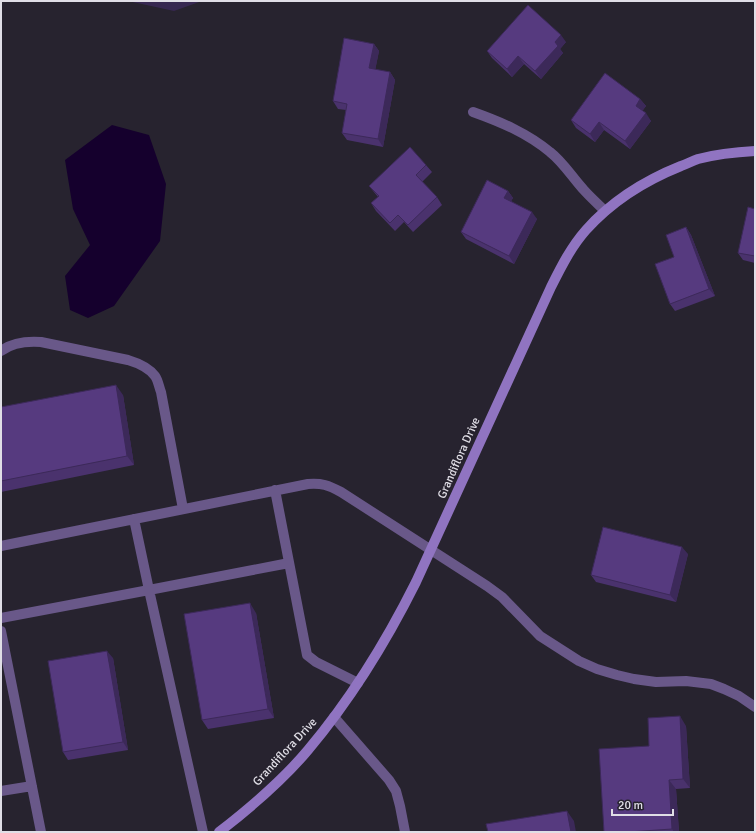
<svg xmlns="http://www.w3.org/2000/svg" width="756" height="833" viewBox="0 0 756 833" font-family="Signika,sans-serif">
<rect width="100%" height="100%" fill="#27232f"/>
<path fill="#372851" d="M128,1H202L174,11Z"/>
<path fill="#15002d" d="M112,125L149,135L166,184L160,241L114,306L88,318L70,310L65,276L90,245L73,209L65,160Z"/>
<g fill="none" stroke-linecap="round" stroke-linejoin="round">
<path stroke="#695889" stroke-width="10" d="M1,351C13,342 27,341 41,342L128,360C138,363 149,368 155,376C158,380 159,387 161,392L183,509
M275,490L307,655L316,662L358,683
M134,519L149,590L203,832
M1,546L308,484C322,483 328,485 341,492L487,586L502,597L540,636L579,661L597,669L617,675L634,679L656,682L686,681L711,684L724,689L739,696L755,707
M1,618L149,590L289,563
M1,631L41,832
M334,717L389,780L396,791L400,806L405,832
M1,791L32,786"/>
<path stroke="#695889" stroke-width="10" d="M473,112C501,122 527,133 550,152C563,162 572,177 583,189C590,197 598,204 605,211"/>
<path stroke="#9074c1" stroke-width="10" d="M219,832C250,808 283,780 308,750C351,699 386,642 416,582L551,287C561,267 571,247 586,230C611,202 646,180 681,166C687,164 692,161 698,159C717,154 736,152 755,151"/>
</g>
<path fill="#4a326d" d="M566,42L560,49L563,53L541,79L524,64L512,77L492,58L487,51Z
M374,44L379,51L375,70L390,72L395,80L383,147L347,140L342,133L346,110L338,109L333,101Z
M640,99L646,106L642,111L651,121L630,149L604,130L595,142L576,128L571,120Z
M426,165L432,172L422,182L437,197L442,205L413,232L404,222L395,231L376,211L371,203L378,197L369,186Z
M508,191L513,198L511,201L537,219L514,264L466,239L461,232Z
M755,209V263L743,260L738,253Z
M686,227L691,235L715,296L675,311L670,304L674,257Z
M123,395L134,465L1,492V407Z
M688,554L676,602L596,582L591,575Z
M256,613L274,718L208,729L202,720Z
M113,658L128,750L68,760L63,752Z
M686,726L690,788L676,789L679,832H604L649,746Z"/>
<path fill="#3c2959" d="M561,35L566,42L560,49L563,53L541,79L535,71L555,42Z
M374,44L379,51L374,76L369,68Z
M518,56L524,64L512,77L507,69Z
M390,72L395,80L383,147L378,139Z
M640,99L646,106L641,113L636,106Z
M646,113L651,121L630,149L625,141Z
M599,122L604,130L595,142L590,134Z
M508,191L513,198L509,205L504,198Z
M532,212L537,219L514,264L509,256Z
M686,227L691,235L715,296L709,289Z
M116,385L123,395L134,465L127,456Z
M682,547L688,554L676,602L670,595Z
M250,603L256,613L274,718L268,709Z
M107,651L113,658L128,750L123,742Z
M680,716L686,726L690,788L683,779Z
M669,780L676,789L679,832H674L672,829Z
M567,811L574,821L576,832H571Z"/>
<path fill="#563a7f" stroke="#3c2959" d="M528,5L561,35L555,42L558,46L535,71L518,56L507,69L487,51Z
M344,38L374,44L369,68L390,72L378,139L342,133L347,104L333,101Z
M605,73L640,99L636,106L646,113L625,141L599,122L590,134L571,120Z
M410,147L426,165L416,175L437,197L408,225L398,215L390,223L371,203L379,196L369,186Z
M487,180L508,191L504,198L532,212L509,256L461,232Z
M748,207L755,209V256L738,253Z
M686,227L709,289L670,304L655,264L674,257L666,235Z
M116,385L127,456L1,481V407Z
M603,527L682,547L670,595L591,575Z
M250,603L268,709L202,720L184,614Z
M107,651L123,742L63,752L48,661Z
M680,716L683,779L669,780L672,829L628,832H604L599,749L649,746L648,718Z
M567,811L571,832H488L486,824Z"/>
<g text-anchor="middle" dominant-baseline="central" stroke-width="3" stroke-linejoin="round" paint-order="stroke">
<g font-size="12" fill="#e0dee6" stroke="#27232f">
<text transform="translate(459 458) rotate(-66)">Grandiflora Drive</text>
<text transform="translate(285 752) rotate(-47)">Grandiflora Drive</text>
</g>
</g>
<rect width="756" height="833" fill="none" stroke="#e0dee6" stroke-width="4"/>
<path d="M612 809v6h61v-6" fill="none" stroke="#e0dee6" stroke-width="2"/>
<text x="618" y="809" font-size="12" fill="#e0dee6" stroke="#27232f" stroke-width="3" paint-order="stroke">20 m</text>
</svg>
